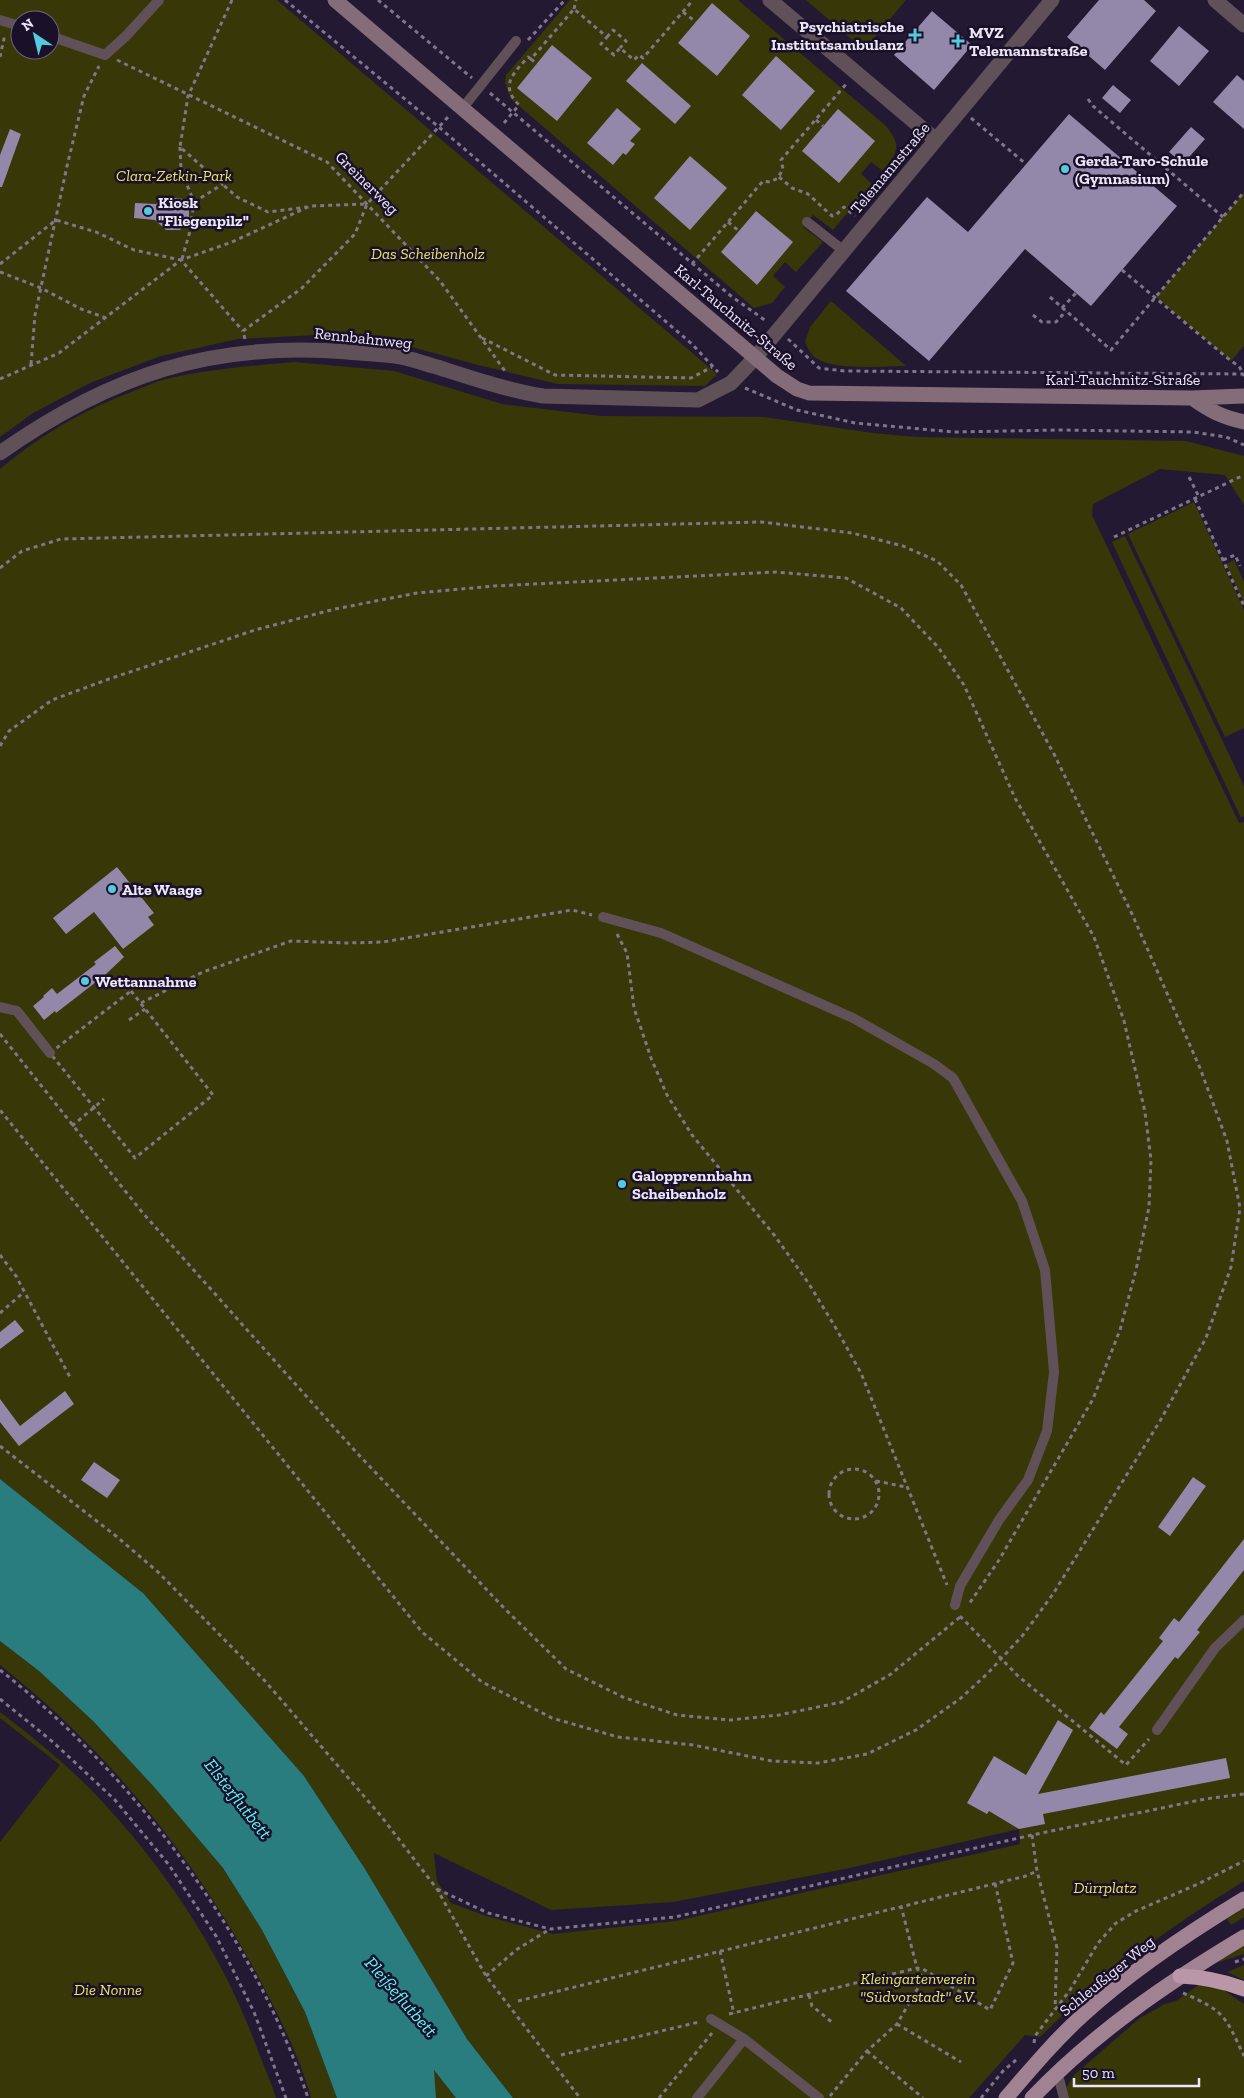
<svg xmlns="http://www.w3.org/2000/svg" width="1244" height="2098" viewBox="0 0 1244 2098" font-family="'Zilla Slab',serif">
<rect width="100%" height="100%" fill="#241933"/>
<path fill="#373708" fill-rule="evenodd" d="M0,0H277L717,374L705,386L558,384L478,365L397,343L317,335L238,339L161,356L92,382L33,413L0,437ZM20,20H50V50H20Z
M570,0H738L886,126C902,146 898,152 883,171L871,162L861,174L872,184L833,230L813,215L803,227L823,242L796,272L785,262L773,276L785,287L772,303L754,308L511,99L505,83L506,75Z
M806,0H906L864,50Z
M1244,192V346L1231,361L1156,297Z
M831,301L906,366C883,366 834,371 816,358C810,354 808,348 805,342L810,327Z
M294,362L394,371L502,404L601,416L764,417L873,433L917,437L1186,441L1244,456V505L1225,475L1160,469L1093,504L1092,515L1239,823L1244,822V1881C1169,1928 1103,1974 1040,2037L1025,2035L969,2098H513L467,2039L365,1869L304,1776L143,1593L0,1479V469C40,435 85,409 134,391C144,387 155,382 166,379C208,369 251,366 294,362ZM1019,1829L1020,1844L676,1921L553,1934L486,1916L451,1903L437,1881L434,1853L551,1910L673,1902L845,1869Z
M1194,502L1244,610V728L1225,737L1128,534Z
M1125,536L1244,786V816L1241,818L1112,542Z
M1234,560L1244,582V604L1226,564Z
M0,1641L39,1671L93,1721L155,1788L223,1868L262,1930L305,2012L337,2098H311C300,2057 280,2018 260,1980C196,1859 108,1750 0,1665Z
M0,1712C38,1741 76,1772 108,1808C172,1878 224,1959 257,2048C263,2065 271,2081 276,2098H0V1842L60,1765L0,1718Z
M1244,1908V1917L1231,1925L1227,1919Z
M1244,1946V1954L1219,1962L1220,1960Z
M1244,1965V1980L1227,1972Z
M1200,1984L1222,1989L1244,2004V2098H1069L1066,2088L1074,2075L1140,2018L1165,2004L1176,2001Z
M433,2069L456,2098H436Z"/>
<path fill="#2a7d7e" d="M0,1479L143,1593L304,1776L365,1869L467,2039L513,2098H456L434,2070L436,2098H337L305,2012L262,1930L223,1868L155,1788L93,1721L39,1671L0,1641Z"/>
<path fill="#9388a9" d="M1099,0H1144L1156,11L1105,70L1067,37Z
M712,3L750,36L717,76L678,43Z
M932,11L972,45L934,90L894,55Z
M1179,26L1209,51L1179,86L1150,61Z
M552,45L592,78L557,121L517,88Z
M776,56L815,91L781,130L742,95Z
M642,63L691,106L675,124L626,81Z
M1237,75L1244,81V129L1213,102Z
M1113,85L1131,100L1120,113L1102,98Z
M617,108L641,129L630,141L635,144L626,155L623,153L613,165L587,143Z
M838,109L875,141L839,183L802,151Z
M1069,114L1177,206L1091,306L1025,249L929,361L846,291L927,197L968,232Z
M1191,127L1205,139L1183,164L1169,152Z
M10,129L21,134L2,187H0V155Z
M690,156L727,188L690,230L654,198Z
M169,197L183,199L189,206V219L180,230H166L155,220L134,218L135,203L156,204Z
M756,211L793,242L757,285L721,252Z
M117,867L154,913L148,917L154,925L123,949L94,912L66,934L53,918Z
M115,946L124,957L105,975L56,1013L55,1011L44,1020L33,1006L44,997L43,996L52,988L57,994L96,964L94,962Z
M15,1320L24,1331L0,1349V1332Z
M65,1391L74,1404L19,1446L0,1422V1399L20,1426Z
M94,1462L120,1480L107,1498L81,1480Z
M1193,1477L1206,1486L1170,1536L1158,1527Z
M1244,1539V1570L1197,1630L1200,1632L1178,1659L1175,1657L1119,1727L1128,1734L1117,1749L1089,1728L1101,1712L1104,1715L1163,1641L1159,1638L1174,1618L1179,1622Z
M1058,1720L1073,1730L1038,1794L1226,1758L1230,1778L1043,1814L1045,1824L1019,1829L989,1811L987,1814L967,1803L994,1756L1026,1775Z"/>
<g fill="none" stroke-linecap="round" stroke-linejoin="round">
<path stroke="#7f768c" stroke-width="3" stroke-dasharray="4 4" stroke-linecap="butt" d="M232,0L188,96L180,147L237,197L268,212L307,207
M285,0L440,128L692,344L718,372
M378,0L472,78
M574,9L576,0
M683,12L696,22
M607,37L613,30L626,41L620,48
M528,40L565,0
M0,57L5,34
M531,59L537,64
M117,60L327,162L440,281L505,371
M490,93L731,296L766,321
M1088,99L1093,106L1223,217
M971,118L1026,164
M816,120L823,126
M504,123L519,105C499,85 514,73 528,57L531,59L574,9L607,37L601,44L614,55L620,48L634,60L639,55L643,58L693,0
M180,147L181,170L194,202L190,231L182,259
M779,177L792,188L808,194L832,216L836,215L844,207L855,216
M194,202L223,184
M728,222L739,231
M0,264L56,220L96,232L134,250L181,260L243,331
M692,264L763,181L770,182L778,178L783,169L781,160L847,83
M1122,270L1231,361L1239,366L1244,376
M0,272L41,288L81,309L106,318
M1050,297L1111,350L1244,192
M1062,308L1076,293
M1033,315L1042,322H1056L1066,311
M482,338L555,375L691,378L712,367
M245,339L243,331L302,288L355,234L367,204L449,116
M788,339L819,368L844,371L1244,374
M31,364L35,315L67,166L84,96L99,66
M0,379L59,353L181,260L232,242L310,206L366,204
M745,388L797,410L855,423L954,432L1060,430L1193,432L1226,437L1244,445
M1189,477L1199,497
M1195,499L1244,606
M1114,537L1244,475
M1223,560L1235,555L1240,566
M0,568L22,551L61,539L761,522L852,533L903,546L937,561L961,585L1055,756L1132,914L1200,1068L1227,1141L1240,1208L1231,1267L1206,1338L1160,1421L1053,1594L1023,1635L988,1673L961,1698L916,1730L867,1754L818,1763L772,1761L693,1745L618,1737L552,1718L482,1682L422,1632L0,1110
M0,746L9,731L52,700L109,679L255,630L335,609L417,593L494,586L776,572L846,578L901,608L938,647L964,685L1015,798L1094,937L1124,1021L1145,1112L1151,1160L1149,1207L1136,1270L1120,1330L1093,1399L999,1560L969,1604
M617,934L627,953L634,1008L651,1058L667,1095L692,1135L775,1236L809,1284L837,1330L861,1373L947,1585
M131,991L213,1095L135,1158L50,1053Z
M141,1003L203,972L291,941L347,943L383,942L572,910L592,915
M129,1020L145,1009
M0,1034L142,1212L356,1452L505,1609L566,1669L625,1698L677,1715L730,1720L779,1715L842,1702L891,1674L960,1617
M72,1126L104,1099
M0,1255L16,1276L71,1379
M0,1313L24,1292
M0,1446L116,1536L158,1572L265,1681L381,1816L437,1889L486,1976L580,2098
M829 1494a25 25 0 1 1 50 0a25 25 0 1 1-50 0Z
M876,1481L906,1487
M960,1616L1018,1676L1126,1765L1149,1739
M0,1670C134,1775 254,1936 308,2098
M0,1699L53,1742L115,1800L169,1865L216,1936L254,2012L286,2098
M1032,1835L1037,1871L1057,1948L1055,2009
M437,1889L488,1913L550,1929L675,1917L1032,1835L1205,1799L1244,1794
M720,1951L734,2014
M1235,1962L1244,1959
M486,1976L516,1950L550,1929
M1183,1993C1225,2011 1225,2016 1244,2056
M809,1995L812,2006L833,2023
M518,2001L1026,1876L1037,1871
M729,2014L917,1968L923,1969L990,2010L1013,1963L995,1883
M897,2024L961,2062
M1034,2043L1035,2036L1070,1990L1098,1943L1116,1923L1136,1911L1198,1884L1244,1861
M867,2051L923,2098
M561,2055L699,2022
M830,2096L867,2051L897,2024L923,1979L917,1968L901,1906
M659,2098L712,2033
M981,2098L1003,2071L1016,2060"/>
<path stroke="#605159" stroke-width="10" d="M0,20L20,26
M50,36L105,55L126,36L159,0
M462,109L516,41
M807,222L844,251
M603,917L661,933L853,1018L934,1064L953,1078L1022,1201L1045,1270L1054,1372L1047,1431L1028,1480L999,1520L960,1586L955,1605
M0,1007L17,1011L50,1053
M1157,1730L1215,1648L1244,1620
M711,2019L744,2039L819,2098
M1057,2071L1064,2098
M697,2098L744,2039"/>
<path stroke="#605159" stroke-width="15" d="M770,0L936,140
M1215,0L1244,25
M0,453C110,375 213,341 348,352C365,354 384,354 401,357C413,359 425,364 437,367C472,378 507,390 543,396L698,400L731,383L755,358L1052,0"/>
<path stroke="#846d79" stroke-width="15" d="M335,0L777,376L797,389L809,393L1192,398L1244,396
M1192,398C1210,411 1222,417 1244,422"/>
<path stroke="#a08292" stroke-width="15" d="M1006,2098C1031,2069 1055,2040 1084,2014C1132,1970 1188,1933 1244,1899
M1032,2098C1094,2033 1167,1983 1244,1937"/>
<path stroke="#ba96a8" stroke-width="15" d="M1180,1976C1203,1977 1223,1981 1244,1989"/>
</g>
<g fill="#54cade" stroke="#1a1029" stroke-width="2">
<path d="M912.5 27.5h5v5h5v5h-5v5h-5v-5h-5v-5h5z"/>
<path d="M955.5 33.5h5v5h5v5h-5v5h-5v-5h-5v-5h5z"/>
<circle cx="1065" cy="169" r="5"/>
<circle cx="148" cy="211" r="5"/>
<circle cx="112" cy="889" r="5"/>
<circle cx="85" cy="981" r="5"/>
<circle cx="622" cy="1184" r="5"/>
</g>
<g text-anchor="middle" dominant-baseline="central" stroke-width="5" stroke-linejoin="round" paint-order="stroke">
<g font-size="16" font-weight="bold" fill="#ece6f8" stroke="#1a1029" text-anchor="start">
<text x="904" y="26" text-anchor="end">Psychiatrische<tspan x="904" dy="18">Institutsambulanz</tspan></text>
<text x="969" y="32">MVZ<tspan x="969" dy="18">Telemannstraße</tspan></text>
<text x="1075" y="160">Gerda-Taro-Schule<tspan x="1075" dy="18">(Gymnasium)</tspan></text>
<text x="158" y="202">Kiosk<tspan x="158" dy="18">"Fliegenpilz"</tspan></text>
<text x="122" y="889">Alte Waage</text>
<text x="95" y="981">Wettannahme</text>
<text x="632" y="1175">Galopprennbahn<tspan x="632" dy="18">Scheibenholz</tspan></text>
</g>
<g font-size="16" fill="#ece6f8" stroke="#1a1029">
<text transform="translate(890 168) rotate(-50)">Telemannstraße</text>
<text transform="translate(367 183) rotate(45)">Greinerweg</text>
<text transform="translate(736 317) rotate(40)">Karl-Tauchnitz-Straße</text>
<text transform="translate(363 338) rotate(6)">Rennbahnweg</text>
<text x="1123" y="379">Karl-Tauchnitz-Straße</text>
<text transform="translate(1107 1976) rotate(-39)">Schleußiger Weg</text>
</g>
<g font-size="16" font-style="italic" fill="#e5e75c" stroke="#1a1029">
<text x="174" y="175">Clara-Zetkin-Park</text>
<text x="428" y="253">Das Scheibenholz</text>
<text x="1105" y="1887">Dürrplatz</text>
<text x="918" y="1978">Kleingartenverein<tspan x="918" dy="18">"Südvorstadt" e.V.</tspan></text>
<text x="108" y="1989">Die Nonne</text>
</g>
<g font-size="18" font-style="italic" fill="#5df5f8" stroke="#1a1029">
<text transform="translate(238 1799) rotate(52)">Elsterflutbett</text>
<text transform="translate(401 1997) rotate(49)">Pleißeflutbett</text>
</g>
</g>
<g transform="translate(35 35) rotate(325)"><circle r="24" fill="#1a1029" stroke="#6e667c"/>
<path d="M0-4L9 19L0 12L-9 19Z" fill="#54cade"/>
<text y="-8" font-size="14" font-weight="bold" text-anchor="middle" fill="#ece6f8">N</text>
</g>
<path d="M1074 2078v8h125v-8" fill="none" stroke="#ece6f8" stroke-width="2.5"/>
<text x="1082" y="2078" font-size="15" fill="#ece6f8" stroke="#1a1029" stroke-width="4" paint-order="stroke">50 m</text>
</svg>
